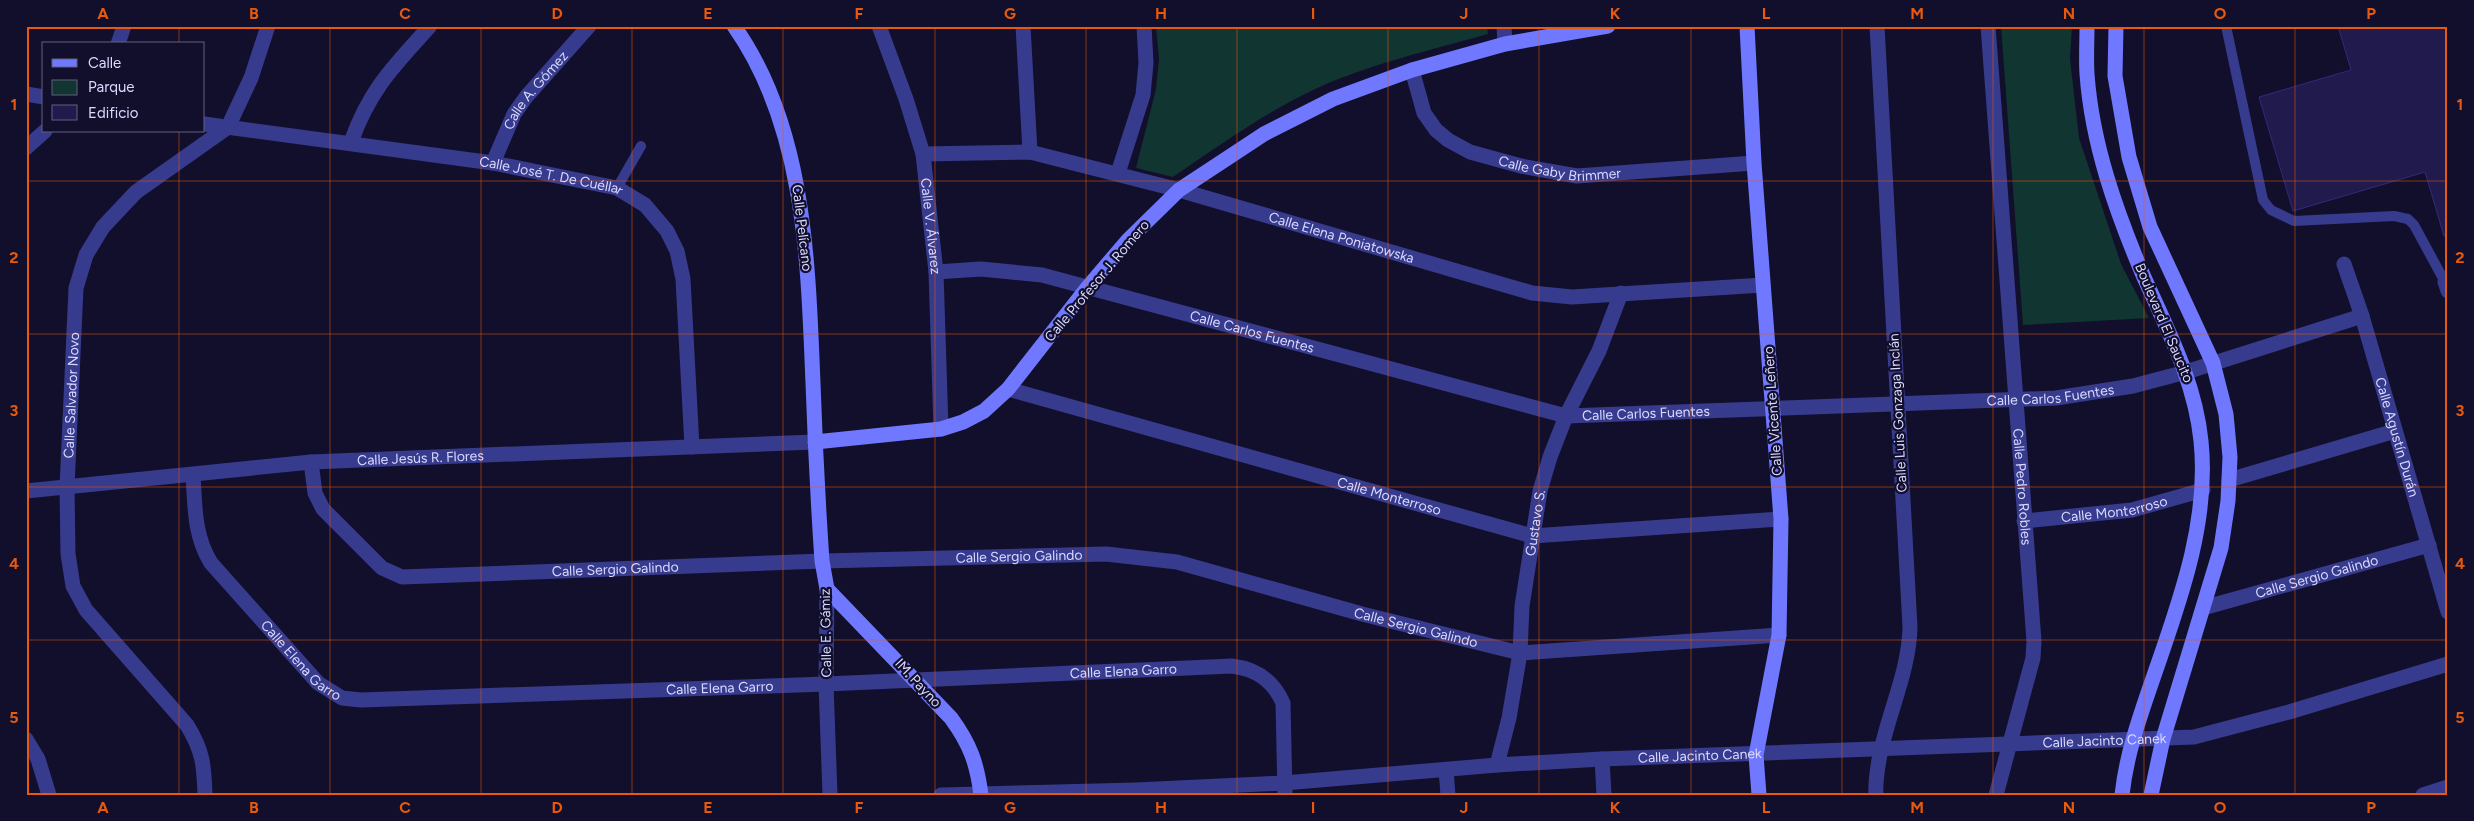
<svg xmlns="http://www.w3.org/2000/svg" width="2474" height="821" viewBox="0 0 2474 821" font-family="Figtree,sans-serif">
<rect width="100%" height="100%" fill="#110f2b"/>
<path fill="#113531" d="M1156,26H1487L1488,34C1431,50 1366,65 1313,90C1263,114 1218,146 1173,177L1136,168L1156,89L1159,59Z
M2001,26H2072L2070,59L2079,138L2121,264L2149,318L2023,325Z"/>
<path fill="#201a4d" stroke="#332a7b" d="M2338,26H2448V235L2444,236L2425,172L2293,211L2259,97L2351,70Z"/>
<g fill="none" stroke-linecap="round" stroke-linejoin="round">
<path stroke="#373b8d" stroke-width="10" d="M2226,26L2263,200L2271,210L2294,221L2394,216L2408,219L2414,225L2445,282
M617,188L641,146"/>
<g stroke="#373b8d" stroke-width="15">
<path id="s1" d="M879,26L906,99L923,154L936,272L941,429"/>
<path d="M1023,26L1030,152"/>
<path d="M1504,26L1505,44"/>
<path id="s2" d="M1988,26L2034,641L2033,658L1996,795"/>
<path d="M118,44L124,26"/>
<path id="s3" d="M1412,70L1424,113L1436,130L1448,140L1470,152L1521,166L1577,176L1754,163"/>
<path d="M26,94L44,97"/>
<path id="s4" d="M204,124L493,163L617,188L645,205L667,231L677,251L683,279L692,447"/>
<path d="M351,142C370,89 393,67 430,26"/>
<path d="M26,148L45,131"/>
<path id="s5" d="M923,154L1030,152L1179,190L1532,293L1572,297L1763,285"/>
<path id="s6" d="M493,163L514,114L526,97L589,26"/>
<path d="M1118,173L1143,95L1146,63L1144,26"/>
<path id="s7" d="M2344,264L2362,316L2448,612"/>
<path id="s8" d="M936,272L981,269L1042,275L1566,416L2056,398L2133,386L2186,372L2362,316"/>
<path d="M2445,282L2448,291"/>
<path id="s9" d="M1008,389L1532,536L1781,519"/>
<path id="s10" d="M311,462L315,493L323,509L382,568L402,577L822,561L1106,554L1177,562L1362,614L1520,653L1779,635"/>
<path id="s11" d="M193,475C195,506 194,536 211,563L318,683L342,698L361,700L826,684L1232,666C1256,669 1273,680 1283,703L1285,795"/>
<path d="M2229,480L2395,431"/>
<path id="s12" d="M26,491L311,462L815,442"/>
<path id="s13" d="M2024,521L2132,510L2203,490"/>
<path d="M827,589L826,684L830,795"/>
<path id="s14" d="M2203,608L2429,545"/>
<path d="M26,739L38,759L49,795"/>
<path d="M1602,759L1604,795"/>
<path id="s15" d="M1497,765L1509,718L1520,653L1522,606L1540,491L1550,457L1566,416L1599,351L1621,293"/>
<path d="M1446,770L1448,795"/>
<path id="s16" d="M205,795C204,765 203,751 187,725L86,610L73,586L68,554L67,487L76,288L86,255L103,227L136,192L228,127L251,78L268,26"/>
<path id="s17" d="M941,795L1136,790L1284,783L1497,765L1602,759L2194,737L2289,712L2448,664"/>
<path d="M1876,795C1875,783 1877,772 1879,760C1887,715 1909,673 1910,627L1877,26"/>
<path d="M2423,795L2448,787"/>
</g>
<path stroke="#7078ff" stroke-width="15" d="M734,26C806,128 808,264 813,383C815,442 818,502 822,561L827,589L951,718C970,744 977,763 981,795
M1747,26L1754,163L1781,519L1779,635L1756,755L1759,795
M2087,26C2087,42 2086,59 2087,74C2092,144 2116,211 2143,275C2167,329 2195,381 2201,441C2210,526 2176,611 2149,690C2137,725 2126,758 2122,795
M2116,26L2115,76L2129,157L2150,227L2213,363L2226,414L2230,457L2228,501L2221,548L2163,739L2151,795
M815,442L941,429L963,422L984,411L1008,389L1087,288L1128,240L1179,190L1264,134L1333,99L1412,70L1505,44L1608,26"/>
</g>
<path fill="none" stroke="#e8590c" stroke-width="1" stroke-opacity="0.55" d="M179,26V44M330,26V795M481,26V795M632,26V795M783,26V795M935,26V795M1086,26V795M1237,26V795M1388,26V795M1539,26V795M1691,26V795M1842,26V795M1993,26V795M2144,26V795M2295,26V795M179,131V795M26,181H2448M26,334H2448M26,487H2448M26,640H2448"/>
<g text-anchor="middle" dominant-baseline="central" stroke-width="4.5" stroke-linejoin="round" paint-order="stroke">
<g font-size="14" fill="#dad9ff" stroke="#110f2b">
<text stroke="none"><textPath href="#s6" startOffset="85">Calle A. Gómez</textPath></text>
<text stroke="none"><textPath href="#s3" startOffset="198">Calle Gaby Brimmer</textPath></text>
<text stroke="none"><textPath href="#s4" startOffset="351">Calle José T. De Cuéllar</textPath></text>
<text stroke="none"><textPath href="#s1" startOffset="208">Calle V. Álvarez</textPath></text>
<text transform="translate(802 228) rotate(83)">Calle Pelícano</text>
<text stroke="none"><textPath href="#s5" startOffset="430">Calle Elena Poniatowska</textPath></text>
<text transform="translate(1097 281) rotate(-50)">Calle Profesor J. Romero</text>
<text transform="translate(2164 323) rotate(67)">Boulevard El Saucito</text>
<text stroke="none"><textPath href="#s8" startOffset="324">Calle Carlos Fuentes</textPath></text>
<text stroke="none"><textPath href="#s8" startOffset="1134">Calle Carlos Fuentes</textPath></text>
<text stroke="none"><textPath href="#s16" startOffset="445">Calle Salvador Novo</textPath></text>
<text transform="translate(1773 411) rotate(-94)">Calle Vicente Leñero</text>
<text transform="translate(1898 413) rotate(-93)">Calle Luis Gonzaga Inclán</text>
<text stroke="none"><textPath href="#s8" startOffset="729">Calle Carlos Fuentes</textPath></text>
<text stroke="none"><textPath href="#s7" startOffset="181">Calle Agustín Durán</textPath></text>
<text stroke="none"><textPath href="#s12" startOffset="396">Calle Jesús R. Flores</textPath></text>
<text stroke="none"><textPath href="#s2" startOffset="462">Calle Pedro Robles</textPath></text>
<text stroke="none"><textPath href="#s9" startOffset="396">Calle Monterroso</textPath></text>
<text stroke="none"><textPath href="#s13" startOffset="91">Calle Monterroso</textPath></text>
<text stroke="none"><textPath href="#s15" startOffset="246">Gustavo S.</textPath></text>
<text stroke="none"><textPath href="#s10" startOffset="772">Calle Sergio Galindo</textPath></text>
<text stroke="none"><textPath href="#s10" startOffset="368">Calle Sergio Galindo</textPath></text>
<text stroke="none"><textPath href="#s14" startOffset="118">Calle Sergio Galindo</textPath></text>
<text stroke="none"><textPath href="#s10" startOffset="1178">Calle Sergio Galindo</textPath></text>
<text transform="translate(826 633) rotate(-91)">Calle E. Gámiz</text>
<text stroke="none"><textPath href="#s11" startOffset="224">Calle Elena Garro</textPath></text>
<text stroke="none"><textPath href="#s11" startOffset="1062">Calle Elena Garro</textPath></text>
<text transform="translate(918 683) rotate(47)">IM. Payno</text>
<text stroke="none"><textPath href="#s11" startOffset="658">Calle Elena Garro</textPath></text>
<text stroke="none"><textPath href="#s17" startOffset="1165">Calle Jacinto Canek</textPath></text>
<text stroke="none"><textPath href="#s17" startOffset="760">Calle Jacinto Canek</textPath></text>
</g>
</g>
<rect width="2474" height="821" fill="none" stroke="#110f2b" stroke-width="55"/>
<rect x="42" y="42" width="162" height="90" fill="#110f2b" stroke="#616080"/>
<rect x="52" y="59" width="25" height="8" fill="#7078ff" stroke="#616080"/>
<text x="88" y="68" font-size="15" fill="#dad9ff">Calle</text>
<rect x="52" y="80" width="25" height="15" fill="#113531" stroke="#616080"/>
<text x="88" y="92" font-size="15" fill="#dad9ff">Parque</text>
<rect x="52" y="105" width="25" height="15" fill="#201a4d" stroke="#616080"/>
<text x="88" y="118" font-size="15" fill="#dad9ff">Edificio</text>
<rect x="28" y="28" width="2418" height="766" fill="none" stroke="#e8590c" stroke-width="2"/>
<g font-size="16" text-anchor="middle" font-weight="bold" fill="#e8590c">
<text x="103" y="19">A</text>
<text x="254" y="19">B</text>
<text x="405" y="19">C</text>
<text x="557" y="19">D</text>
<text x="708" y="19">E</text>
<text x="859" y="19">F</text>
<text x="1010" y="19">G</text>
<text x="1161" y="19">H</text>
<text x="1313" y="19">I</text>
<text x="1464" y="19">J</text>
<text x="1615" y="19">K</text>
<text x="1766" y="19">L</text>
<text x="1917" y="19">M</text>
<text x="2069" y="19">N</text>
<text x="2220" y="19">O</text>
<text x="2371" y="19">P</text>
<text x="14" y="110">1</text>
<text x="2460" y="110">1</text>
<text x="14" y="263">2</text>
<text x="2460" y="263">2</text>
<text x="14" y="416">3</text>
<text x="2460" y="416">3</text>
<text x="14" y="569">4</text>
<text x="2460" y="569">4</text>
<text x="14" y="723">5</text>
<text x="2460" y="723">5</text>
<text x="103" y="813">A</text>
<text x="254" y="813">B</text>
<text x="405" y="813">C</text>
<text x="557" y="813">D</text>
<text x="708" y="813">E</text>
<text x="859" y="813">F</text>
<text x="1010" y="813">G</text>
<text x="1161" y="813">H</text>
<text x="1313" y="813">I</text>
<text x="1464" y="813">J</text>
<text x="1615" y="813">K</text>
<text x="1766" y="813">L</text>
<text x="1917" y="813">M</text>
<text x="2069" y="813">N</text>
<text x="2220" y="813">O</text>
<text x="2371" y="813">P</text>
</g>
</svg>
